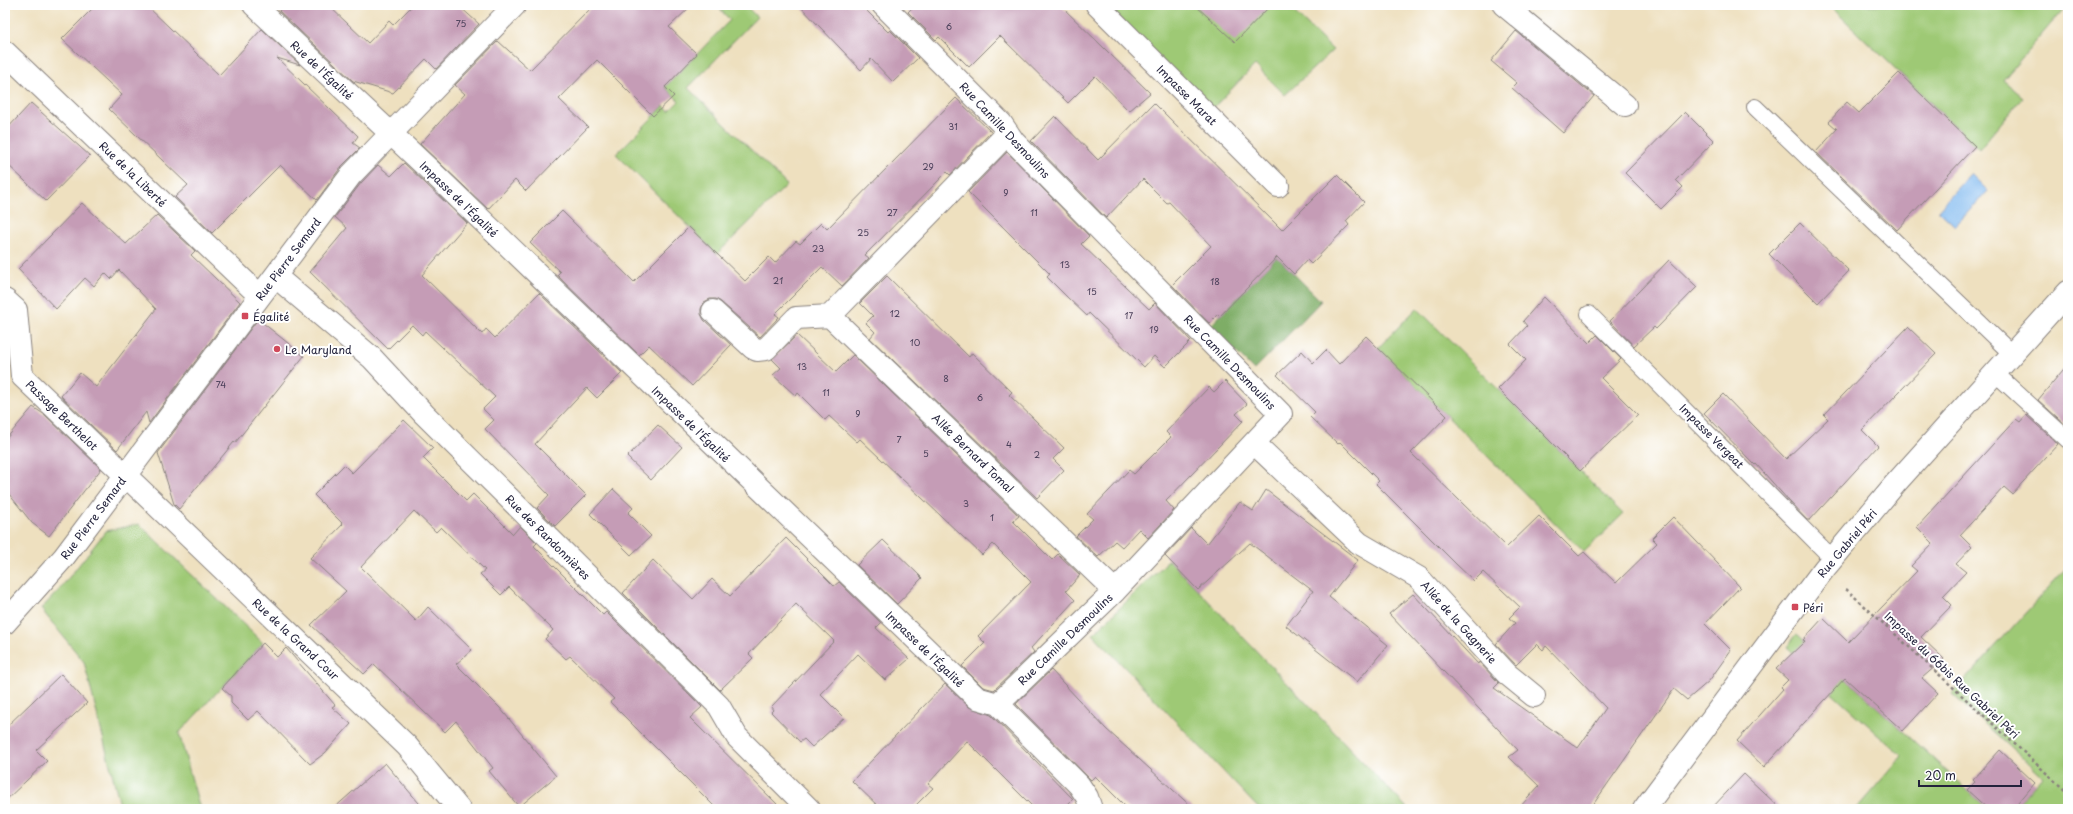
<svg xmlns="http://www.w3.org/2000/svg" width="2073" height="814" viewBox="0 0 2073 814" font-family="'Playpen Sans',sans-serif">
<rect width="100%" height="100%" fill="#fff"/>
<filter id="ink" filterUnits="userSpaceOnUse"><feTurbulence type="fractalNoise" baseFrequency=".025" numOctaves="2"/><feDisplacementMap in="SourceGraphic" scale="8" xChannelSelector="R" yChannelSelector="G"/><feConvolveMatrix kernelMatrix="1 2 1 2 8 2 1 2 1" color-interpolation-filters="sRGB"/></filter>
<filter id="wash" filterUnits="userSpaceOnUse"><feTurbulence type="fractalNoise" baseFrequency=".012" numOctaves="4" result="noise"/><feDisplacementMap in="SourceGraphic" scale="16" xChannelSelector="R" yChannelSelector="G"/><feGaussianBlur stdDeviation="0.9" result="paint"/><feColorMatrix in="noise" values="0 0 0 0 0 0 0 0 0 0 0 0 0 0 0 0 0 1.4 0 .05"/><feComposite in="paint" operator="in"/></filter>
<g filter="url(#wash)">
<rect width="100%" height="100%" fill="#eee0bf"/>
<path fill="#9ec975" stroke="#607658" d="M716,5H745L757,17L688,88L787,185L717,254L616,154L664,106L669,111L679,101L665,87L730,20Z
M1106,5H1287L1333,50L1285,95L1255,65L1211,110Z
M1829,5H2067L2003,80L2023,97L1979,149Z
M1417,308L1623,514L1584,552L1378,348Z
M139,524L263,643L179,733L200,809H121L84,662L41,609L59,590L106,531Z
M1169,560L1408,809H1259L1093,634Z
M2068,566V809H2013L2042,776L1952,694Z
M1797,634L1988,809H1856L1902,756L1826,687L1828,685L1787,647Z"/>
<path fill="#7ead66" stroke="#506850" d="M1277,257L1321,301L1254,370L1210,326Z"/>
<path fill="#7eb8ef" stroke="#506d95" d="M1971,174L1988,191L1955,226L1938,210Z"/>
<g id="blocks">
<path fill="#c59cb6" d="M96,5H146L219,75L262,29L300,65L277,58L358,136L353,143L360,148L341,167L317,200L280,165L212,233L175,197L188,185L109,109L122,95L62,39Z
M284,5H328L368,43L389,21L393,25L413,5H458L479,24L436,69L426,59L393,93L353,81L279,11Z
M594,5H692L669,27L697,54L665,87L674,96L653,116L597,60L559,99L588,127L526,191L515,180L488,209L420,144L465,94L455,85L498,41L530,70Z
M799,5H861L888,32L890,30L918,58L893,82L871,59L861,70Z
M915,5H1060L1150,93L1129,111L1095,76L1068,103L1000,36L969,67L939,37L936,40L908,12Z
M1195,5H1271L1235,42Z
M1516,31L1594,96L1563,133L1512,88L1517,83L1491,61Z
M1899,73L1975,146L1897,230L1816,152L1837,129L1829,122L1847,102L1859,113Z
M956,98L991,132L950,175L947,172L865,255L869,258L842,286L822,267L775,314L779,317L760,337L721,302L716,299H710L704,302L701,309V314L704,320L731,345L692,386L649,345L639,355L557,275L560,272L530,243L562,211L634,282L689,227L745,281L769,257L775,263L796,241L800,244L821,223L827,229Z
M31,103L90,156L46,201L5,162V131Z
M1154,103L1282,230L1337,175L1364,202L1346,221L1349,225L1311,264L1307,260L1294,274L1277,257L1220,316L1218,314L1209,323L1172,285L1211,246L1169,202L1167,203L1143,179L1106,218L1031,141L1055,116L1098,160Z
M1685,112L1714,141L1676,180L1683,187L1661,209L1625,173Z
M1007,152L1089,236L1081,244L1149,309L1155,303L1191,341L1165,367L1154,356L1144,367L1089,313L1087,316L1068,298L1047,277L1050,274L968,192Z
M404,163L467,223L422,275L482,334L486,329L495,338L539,293L622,373L597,398L587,388L535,444L586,495L555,526L537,508L549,495L485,429L494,420L483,409L495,397L425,331L422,335L412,325L388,349L310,272L347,228L335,217L361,183L378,165L391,176Z
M82,203L126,244L157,215L195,251L191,255L240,302L149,423L146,412L117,450L61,396L80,373L96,387L156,309L119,270L111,279L105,273L94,286L85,278L56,309L18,269Z
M1800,223L1849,271L1818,303L1769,254Z
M1669,260L1697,287L1656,329L1654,327L1634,346L1610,321Z
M887,276L969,357L972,353L1012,392L1009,395L1064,448L1053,459L1064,470L1037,498L870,338L875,332L866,323L873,316L860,303Z
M1544,297L1589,343L1597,335L1621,359L1601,378L1638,415L1580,471L1498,389L1526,360L1510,344L1527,326L1523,321Z
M258,319L304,356L235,443L234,442L179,509L174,504L158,453Z
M1908,327L1936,354L1862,430L1878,446L1810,520H1807L1789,501L1756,464L1755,465L1704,413L1723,394L1786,459L1828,419L1824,415Z
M797,335L836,372L853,355L1019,516L1013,521L1052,560L1058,554L1080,575L1066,591L1075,600L1031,648L1034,652L994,690L983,687L962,666L985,643L978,636L1031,582L993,544L982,555L860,439L857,442L829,416L825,420L798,393L796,396L773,375L781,368L772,359Z
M1366,336L1447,416L1411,453L1507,547L1539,516L1579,556L1584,552L1616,583L1657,543L1652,538L1673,517L1740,587L1705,624L1731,650L1709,681L1687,700L1674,689L1590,809H1518L1539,786L1509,757L1518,750L1389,614L1413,594L1478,664L1479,662L1499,683L1494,688L1578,748L1606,708L1546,646L1543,650L1537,644L1516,665L1496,644L1515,623L1509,618L1520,607L1483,572L1474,581L1457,565L1376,484L1379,481L1340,442L1338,444L1310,417L1315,412L1277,375L1302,351L1313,363L1326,350L1339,364Z
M2068,364V427L2038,400Z
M1225,381L1247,404L1236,414L1243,421L1166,501L1174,510L1148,538L1139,529L1122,547L1115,541L1098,557L1076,536L1093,519L1087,514L1129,470L1134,474L1171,437L1166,432L1209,387L1214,392Z
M33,407L45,415L101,469L49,536L32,523L5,489V440Z
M2026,415L2058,444L2012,494L2004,487L1960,535L1972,547L1956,564L1966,572L1943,596L1952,605L1921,637L1944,659L1922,678L1938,693L1903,731L1845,678L1764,767L1737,741L1783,689L1781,687L1788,680L1776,669L1805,641L1803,640L1823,618L1848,642L1917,571L1911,566L1933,543L1917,527L2016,419L2020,422Z
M404,420L433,448L423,458L466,501L473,494L513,534L520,526L537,543L534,546L603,615L606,612L702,707L690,718L782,809H717L610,702L614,699L570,656L566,659L545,639L553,630L509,587L501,595L480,574L485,570L441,527L436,532L414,511L361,567L416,621L428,607L472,650L456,664L500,708L556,776L519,807L489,771L493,768L456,721L445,732L374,664L364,674L311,625L346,591L310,558L343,524L314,495L344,465L352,473Z
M658,425L682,447L651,480L627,457Z
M613,489L633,508L628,513L651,536L631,555L590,514Z
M1266,490L1358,560L1329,597L1388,645L1357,682L1286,626L1313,591L1250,543L1198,590L1165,556L1191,528L1207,544L1240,502L1253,511Z
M786,538L834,586L839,582L881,623L876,628L909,659L885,680L858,654L820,694L844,718L812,747L804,739L800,742L771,712L773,710L771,707L834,641L796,604L749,654L753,658L720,690L623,593L653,560L693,599L712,579L730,596Z
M883,540L922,578L897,604L857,565Z
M263,643L277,657L286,648L335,705L332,707L351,724L325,753L310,764L258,711L248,720L231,703V696L222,688Z
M1051,670L1106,729L1194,809H1128L1095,776L1091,780L1016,704Z
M61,674L87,703L36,750L47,761L5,801V728Z
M945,684L969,707L991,715L1073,799L1063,809H1035L967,741L928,784L933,788L912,809H881L852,781Z
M2000,750L2035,783L2013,809H1988L1967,790L1975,782L1973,780Z
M385,763L424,809H333Z
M1744,774L1781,809H1711Z"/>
</g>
</g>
<g filter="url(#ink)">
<use href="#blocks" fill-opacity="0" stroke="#88817d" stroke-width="1"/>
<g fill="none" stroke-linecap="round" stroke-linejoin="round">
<defs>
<path id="service" d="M1755,107L2012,354
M1589,314L1833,559
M1995,373L2068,440"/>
<path id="minor" d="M254,5L433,173L977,698L998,704
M883,5L1001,123L1014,142L1281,414L1115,591L998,704L1079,785L1087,797L1091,809
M1097,5L1278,186
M1504,5L1625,105
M5,52L260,296
M1008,133L830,316L1115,591
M275,276L372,358L424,414L719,706L737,737L809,809
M5,300L16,310L22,376L407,746L459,809
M713,311L753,348L757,350L766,349L796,318L830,316
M1254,443L1359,543L1419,578L1507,674L1534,696
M5,623L64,557L351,175L515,5
M1644,809L1824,569L1895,484L2068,292"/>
</defs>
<use href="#service" stroke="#88817d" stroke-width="18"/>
<use href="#minor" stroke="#88817d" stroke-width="24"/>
<path stroke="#88817d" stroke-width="2.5" stroke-dasharray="3 3" stroke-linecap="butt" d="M1846,589L2068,793"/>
<use href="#service" stroke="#fff" stroke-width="16"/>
<use href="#minor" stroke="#fff" stroke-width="22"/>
</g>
</g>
<g fill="#d1495b" stroke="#fff" stroke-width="1.5">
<rect x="241" y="312" width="8" height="8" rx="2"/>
<circle cx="277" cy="349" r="4"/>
<rect x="1791" y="603" width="8" height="8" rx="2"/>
</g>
<g text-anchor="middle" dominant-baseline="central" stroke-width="4" stroke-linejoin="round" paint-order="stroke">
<g font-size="9" fill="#4b405a">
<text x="461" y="23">75</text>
<text x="949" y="26">6</text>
<text x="953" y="126">31</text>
<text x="928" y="166">29</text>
<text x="1006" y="192">9</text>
<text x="892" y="212">27</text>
<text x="1034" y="212">11</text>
<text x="863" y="232">25</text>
<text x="818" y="248">23</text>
<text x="1065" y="264">13</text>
<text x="778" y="280">21</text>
<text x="1215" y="281">18</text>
<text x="1092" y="291">15</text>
<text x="895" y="313">12</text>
<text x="1129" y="315">17</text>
<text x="1154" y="329">19</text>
<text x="915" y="342">10</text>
<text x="802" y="366">13</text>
<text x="946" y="378">8</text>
<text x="221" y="384">74</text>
<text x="826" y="392">11</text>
<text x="980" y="397">6</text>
<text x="858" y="413">9</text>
<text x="899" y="439">7</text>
<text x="1009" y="444">4</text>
<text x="926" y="453">5</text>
<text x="1037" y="454">2</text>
<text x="966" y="503">3</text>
<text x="992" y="517">1</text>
</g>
<g font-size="11" fill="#22223b" stroke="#fff">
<text transform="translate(322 70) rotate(43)">Rue de l'Égalité</text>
<text transform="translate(1187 95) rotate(45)">Impasse Marat</text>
<text transform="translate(1005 130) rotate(47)">Rue Camille Desmoulins</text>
<text transform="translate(133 174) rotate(44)">Rue de la Liberté</text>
<text transform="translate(459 199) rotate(44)">Impasse de l'Égalité</text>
<text transform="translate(288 259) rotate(-53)">Rue Pierre Semard</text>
<text transform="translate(1230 362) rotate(46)">Rue Camille Desmoulins</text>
<text transform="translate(62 415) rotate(44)">Passage Berthelot</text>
<text transform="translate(691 424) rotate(44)">Impasse de l'Égalité</text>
<text transform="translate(1712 436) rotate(45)">Impasse Vergeat</text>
<text transform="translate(973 453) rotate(44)">Allée Bernard Tomal</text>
<text transform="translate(93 518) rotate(-53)">Rue Pierre Semard</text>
<text transform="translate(548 537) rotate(45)">Rue des Randonnières</text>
<text transform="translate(1847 543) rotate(-50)">Rue Gabriel Péri</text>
<text transform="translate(1459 622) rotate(48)">Allée de la Gagnerie</text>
<text transform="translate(296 639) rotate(43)">Rue de la Grand Cour</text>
<text transform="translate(1065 639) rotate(-44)">Rue Camille Desmoulins</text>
<text transform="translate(925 649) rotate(44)">Impasse de l'Égalité</text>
<text transform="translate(1952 675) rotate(43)">Impasse du 66bis Rue Gabriel Péri</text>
</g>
<g font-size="11" fill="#22223b" stroke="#fff" text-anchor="start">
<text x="253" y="316">Égalité</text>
<text x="285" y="349">Le Maryland</text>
<text x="1803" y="607">Péri</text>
</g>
</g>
<rect width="2073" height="814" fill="none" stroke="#fff" stroke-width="20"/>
<path d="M1919 780v6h102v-6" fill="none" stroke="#22223b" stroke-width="2"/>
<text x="1925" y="780" font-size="12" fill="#22223b" stroke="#ffffff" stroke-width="3" paint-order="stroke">20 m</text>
</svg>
